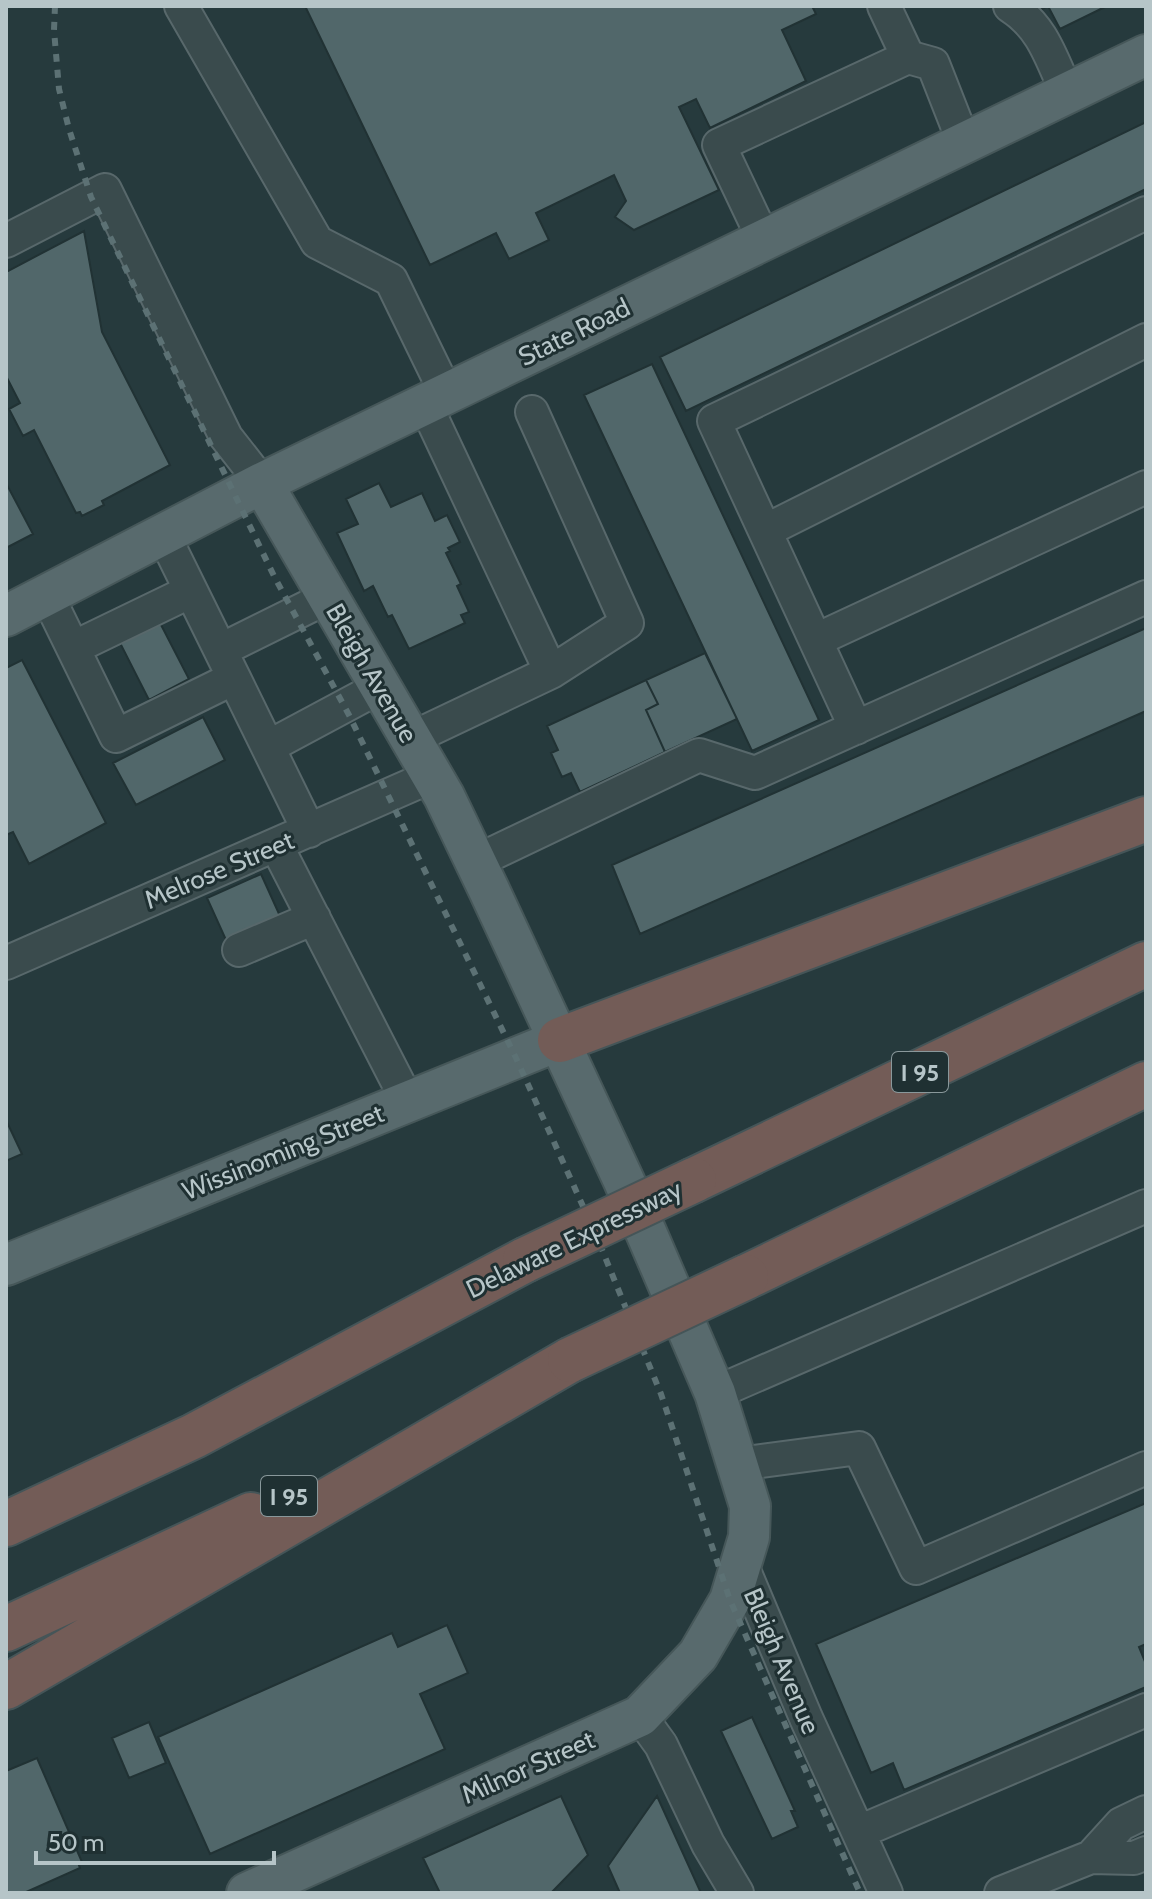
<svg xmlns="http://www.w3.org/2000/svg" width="1152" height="1899" viewBox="0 0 1152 1899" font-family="Cabin,sans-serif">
<rect width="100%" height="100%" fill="#263a3d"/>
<path fill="#51676a" stroke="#213234" stroke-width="2" d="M305,6H812L816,14L782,30L806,81L710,128L696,99L679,107L719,190L634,230L615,217L626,201L614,175L536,213L549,240L509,259L496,233L430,265Z
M1041,6H1107L1060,29L1048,6L1042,9Z
M1146,122V189L686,411L660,357Z
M84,231L102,332L170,465L102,501L104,505L82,516L80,512L76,513L34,430L23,436L9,409L20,403L6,376V272Z
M652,364L819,720L752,751L584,395Z
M6,483L33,534L6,548Z
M379,483L391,507L422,493L435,521L447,515L460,542L448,548L450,551L446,553L461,584L457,586L469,612L461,615L465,623L409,649L392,615L388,617L373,586L364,591L337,533L358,524L346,499Z
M158,619L189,679L149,700L118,639Z
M1146,628V711L640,934L612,865Z
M705,653L737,719L665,752L646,710L658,704L646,680Z
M22,660L106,823L29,864L13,832L6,835V668Z
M646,680L658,704L646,710L665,752L580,792L571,773L562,777L551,753L558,750L547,726Z
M203,717L225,760L136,805L113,763Z
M261,874L280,916L226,940L207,898Z
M6,1120L22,1154L6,1161Z
M1146,1503V1644L1139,1647L1146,1664V1687L904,1790L893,1763L871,1773L816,1644Z
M447,1625L468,1673L420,1694L445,1749L210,1854L158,1737L392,1633L398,1647Z
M752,1717L795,1811H791L798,1827L772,1839L721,1731Z
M149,1722L166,1763L129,1778L112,1738Z
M37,1758L82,1862L78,1863L80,1868L24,1893H8L6,1887V1771Z
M561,1796L588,1855L551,1893H440L423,1858Z
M657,1796L701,1893H620L608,1866Z"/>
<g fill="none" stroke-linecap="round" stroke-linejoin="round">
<defs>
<path id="minor" d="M181,6L317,242L391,280L446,393
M884,6L908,57
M1010,6C1043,27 1051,58 1067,93
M764,240L719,145L908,57L933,64L964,143
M6,241L105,190L226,437L262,483
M532,412L627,623L551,672
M765,531L1146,340
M47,595L116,736L234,678L163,534
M816,640L1146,487
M73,648L191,591
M221,650L328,597
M234,678L309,831
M856,728L714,421L1146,213
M410,739L551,672L425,404
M268,747L380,687
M276,845L408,1102
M475,862L699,755L755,773L1146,597
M239,950L314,918
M6,963L432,776
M715,1393L1146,1206
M738,1464L859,1448L916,1568L1146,1468
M742,1566L806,1718L886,1893
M640,1716L661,1745L708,1844L737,1893
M859,1832L1146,1710
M1091,1857L1121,1824L1146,1812
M1001,1893L1091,1857L1134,1858L1146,1853"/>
<path id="major" d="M6,616L262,483L1146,55
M6,1265L560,1040
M247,1893L640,1716L698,1655L730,1600L749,1537L750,1506L715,1393L624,1181L489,890L444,796L262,483"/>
<path id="highway" d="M560,1040L1146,819
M694,1180L1146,964
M746,1277L1146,1084
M6,1524L194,1436L525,1260
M6,1629L251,1515
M6,1687L570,1360"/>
</defs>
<use href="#minor" stroke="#58686b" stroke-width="36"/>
<use href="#major" stroke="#465759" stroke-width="44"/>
<use href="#highway" stroke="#455558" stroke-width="48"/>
<use href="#minor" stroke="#3a4b4d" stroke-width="32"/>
<use href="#major" stroke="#586a6d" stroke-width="40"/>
<use href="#highway" stroke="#735c57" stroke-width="44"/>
<path stroke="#5c7174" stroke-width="6" stroke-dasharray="8 8" stroke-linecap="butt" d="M55,6L54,30L59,89L69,129L91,197L274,576L349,715L516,1058L596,1235L661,1394L730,1600L860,1893"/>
<defs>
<path id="highway-bridge" d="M525,1260L694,1180
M570,1360L746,1277"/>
</defs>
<use href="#highway-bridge" stroke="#455558" stroke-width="48" stroke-linecap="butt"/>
<use href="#highway-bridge" stroke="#735c57" stroke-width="44"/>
</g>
<g text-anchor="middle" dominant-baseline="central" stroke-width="6" stroke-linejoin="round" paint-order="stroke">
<g fill="#1f3032" stroke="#89989b" stroke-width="2">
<rect x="892" y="1052" width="56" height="40" rx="6"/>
<rect x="261" y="1476" width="56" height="40" rx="6"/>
</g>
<g font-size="24" font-weight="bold" fill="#b6c5c8">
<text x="920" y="1072">I 95</text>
<text x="289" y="1496">I 95</text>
</g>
<g font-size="26" fill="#b6c5c8" stroke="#1f3032">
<text transform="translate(574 332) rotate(-26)">State Road</text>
<text transform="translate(372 673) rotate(60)">Bleigh Avenue</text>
<text transform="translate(219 870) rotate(-23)">Melrose Street</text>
<text transform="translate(283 1152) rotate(-22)">Wissinoming Street</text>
<text transform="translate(574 1239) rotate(-26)">Delaware Expressway</text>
<text transform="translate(782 1661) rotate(67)">Bleigh Avenue</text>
<text transform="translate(528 1767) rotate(-24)">Milnor Street</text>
</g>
</g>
<rect width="1152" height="1899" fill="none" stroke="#b6c5c8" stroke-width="16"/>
<path d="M36 1851v12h238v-12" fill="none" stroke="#b6c5c8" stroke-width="4"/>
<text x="48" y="1851" font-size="24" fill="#b6c5c8" stroke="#1f3032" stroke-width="6" paint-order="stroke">50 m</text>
</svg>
